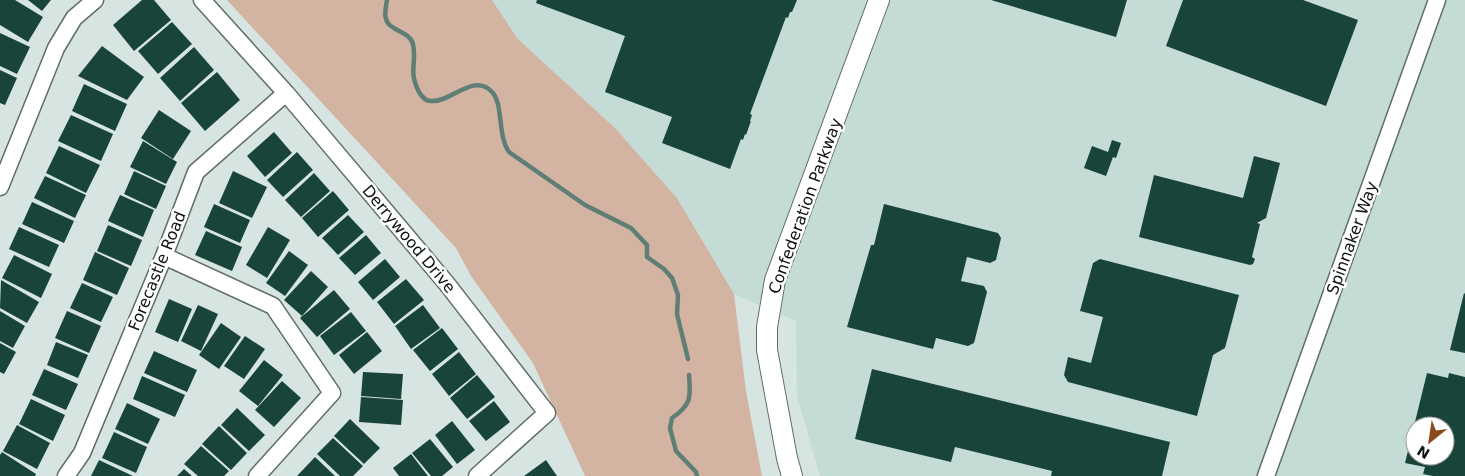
<svg xmlns="http://www.w3.org/2000/svg" width="1465" height="476" viewBox="0 0 1465 476" font-family="'DejaVu Sans',sans-serif">
<rect width="100%" height="100%" fill="#d6e5e1"/>
<path fill="#c4dcd5" fill-rule="evenodd" d="M492,0H1465V476H820L797,396L796,321L734,294L677,198L616,129L517,38ZM1415,426H1445V456H1415Z"/>
<path fill="#d3b4a3" d="M227,0H492L517,38L616,129L677,198L734,294L746,391L762,476H585L533,363L471,276L456,248Z"/>
<g fill="none" stroke-linecap="round" stroke-linejoin="round">
<path stroke="#5e7e76" stroke-width="4.5" d="M387,0C386,6 384,13 386,19C389,31 410,31 413,44C417,63 408,71 419,92C422,97 425,101 431,101C450,103 473,73 491,91C504,102 497,136 509,152L585,205L631,228L647,245V257L664,269L672,278L678,295L677,314L688,359
M689,375C691,398 691,405 672,418L670,428L676,451L696,472L697,476"/>
</g>
<path fill="#19443a" d="M0,0H15L43,17L28,42L0,25Z
M28,0H51L42,11Z
M142,0H154L171,20L134,51L113,25Z
M537,0H797L792,12H790L788,18L786,17L750,114L752,115L750,121H751L746,135L745,134L743,140L741,139L730,169L662,143L672,117L605,92L625,36L536,3Z
M991,0H1127L1116,37Z
M1183,0H1303L1358,20L1326,106L1166,46Z
M172,22L192,44L158,74L138,51Z
M0,33L30,47L17,74L0,66Z
M102,46L144,77L127,100L78,76Z
M194,47L214,70L180,101L160,78Z
M0,70L17,78L5,105L0,103Z
M217,72L240,100L205,131L181,103Z
M84,84L127,104L115,131L72,111Z
M159,110L191,131L173,159L141,138Z
M71,115L113,134L101,161L58,141Z
M274,132L292,153L265,177L247,156Z
M1112,140L1121,143L1116,158L1113,157L1106,176L1084,168L1092,146L1108,152Z
M143,141L177,162L166,184L130,167Z
M59,146L100,165L86,193L46,173Z
M297,152L313,170L283,197L267,180Z
M1254,156L1280,163L1266,218L1257,223L1260,224L1252,257L1255,259L1253,264L1250,265L1139,237L1154,175L1243,198Z
M134,171L166,186L156,209L124,194Z
M233,171L267,187L252,218L219,203Z
M314,173L330,191L301,217L285,200Z
M45,176L86,195L75,218L34,198Z
M333,191L349,210L318,237L302,218Z
M120,195L154,210L143,237L108,221Z
M32,202L74,221L64,243L22,224Z
M214,204L250,220L240,243L204,227Z
M884,204L998,233L1001,238L996,260L990,263L967,257L961,281L984,286L987,292L974,343L968,346L936,338L933,349L847,327L871,245H874Z
M348,215L364,232L338,255L322,238Z
M108,225L142,240L131,266L97,251Z
M19,227L59,245L49,267L9,249Z
M268,227L290,240L267,278L246,265Z
M206,231L242,247L232,271L195,255Z
M366,235L381,253L355,275L339,258Z
M289,251L308,265L285,296L266,283Z
M95,252L129,268L117,295L83,280Z
M14,255L52,274L41,298L2,278Z
M385,259L400,277L373,300L358,282Z
M1100,259L1239,295L1225,348L1213,355L1197,416L1068,382L1064,375L1068,357L1091,363L1103,317L1080,311L1093,263Z
M311,271L328,287L302,316L284,300Z
M406,279L424,300L394,324L377,302Z
M1,280L39,302L27,323L0,308Z
M82,283L113,297L101,322L70,308Z
M334,290L350,309L317,337L300,318Z
M1464,293L1465,294V353L1450,350Z
M169,299L192,309L178,342L155,332Z
M198,305L218,314L201,351L181,341Z
M423,305L440,328L411,349L395,326Z
M0,311L25,326L13,348L0,341Z
M67,311L101,326L89,353L55,338Z
M351,312L366,331L334,355L320,336Z
M221,323L241,337L219,369L199,355Z
M442,328L458,349L430,371L413,350Z
M367,332L382,351L354,374L339,355Z
M245,336L265,349L244,379L224,366Z
M56,342L88,355L78,378L47,365Z
M0,343L16,352L4,374L0,372Z
M154,351L197,370L187,392L144,373Z
M459,352L476,374L449,396L432,374Z
M264,360L283,375L258,406L239,391Z
M44,369L78,384L66,410L32,395Z
M872,369L1170,442L1162,476H1051L1052,471L955,447L951,462L855,439Z
M363,372L403,374L401,399L361,396Z
M1427,373L1448,378L1449,373L1465,377V476H1433L1423,474L1425,467L1405,463L1414,426L1415,456H1445V426H1414Z
M477,375L495,397L467,419L450,398Z
M142,376L185,395L175,417L133,399Z
M282,381L301,398L274,427L255,410Z
M361,397L403,400L401,425L359,422Z
M31,399L65,415L53,441L19,424Z
M494,401L510,422L486,441L469,421Z
M127,403L160,419L148,444L115,429Z
M237,408L265,435L249,451L221,425Z
M350,419L380,448L364,464L334,436Z
M452,421L475,450L457,464L435,435Z
M17,425L50,443L37,469L3,451Z
M219,426L247,453L231,470L202,444Z
M114,432L147,447L136,473L102,458Z
M333,438L363,466L353,476H340L317,454Z
M430,439L453,467L442,476H431L412,453Z
M201,446L229,471L224,476H198L184,464Z
M2,452L36,474L35,476H0V455Z
M411,454L428,476H399L393,468Z
M315,457L335,476H297Z
M99,460L133,476H91Z
M546,460L557,476H524Z
M184,469L192,476H177Z"/>
<g fill="none" stroke-linecap="round" stroke-linejoin="round">
<defs>
<path id="minor" d="M202,0L286,93L447,284L547,413L477,476
M0,187L56,48L74,18L95,0
M164,256L273,306L332,393L257,476
M66,476L82,453L164,256L196,172L286,93
M1266,476L1437,0"/>
<path id="tertiary" d="M792,476L787,458L767,350V327L775,280L879,0"/>
</defs>
<use href="#minor" stroke="#606e6a" stroke-width="19"/>
<use href="#tertiary" stroke="#606e6a" stroke-width="22"/>
<use href="#minor" stroke="#fff" stroke-width="16"/>
<use href="#tertiary" stroke="#fff" stroke-width="20"/>
</g>
<g text-anchor="middle" dominant-baseline="central" stroke-width="5" stroke-linejoin="round" paint-order="stroke">
<g font-size="16" fill="#0e1312" stroke="#fff">
<text transform="translate(805 206) rotate(-70)">Confederation Parkway</text>
<text transform="translate(1352 238) rotate(-70)">Spinnaker Way</text>
<text transform="translate(409 239) rotate(50)">Derrywood Drive</text>
<text transform="translate(157 271) rotate(-68)">Forecastle Road</text>
</g>
</g>
<g transform="translate(1430 441) rotate(210)"><circle r="24" fill="#ffffff" stroke="#9fa1a0"/>
<path d="M0-4L9 19L0 12L-9 19Z" fill="#8b481b"/>
<text y="-8" font-size="14" font-weight="bold" text-anchor="middle" fill="#0e1312">N</text>
</g>
</svg>
